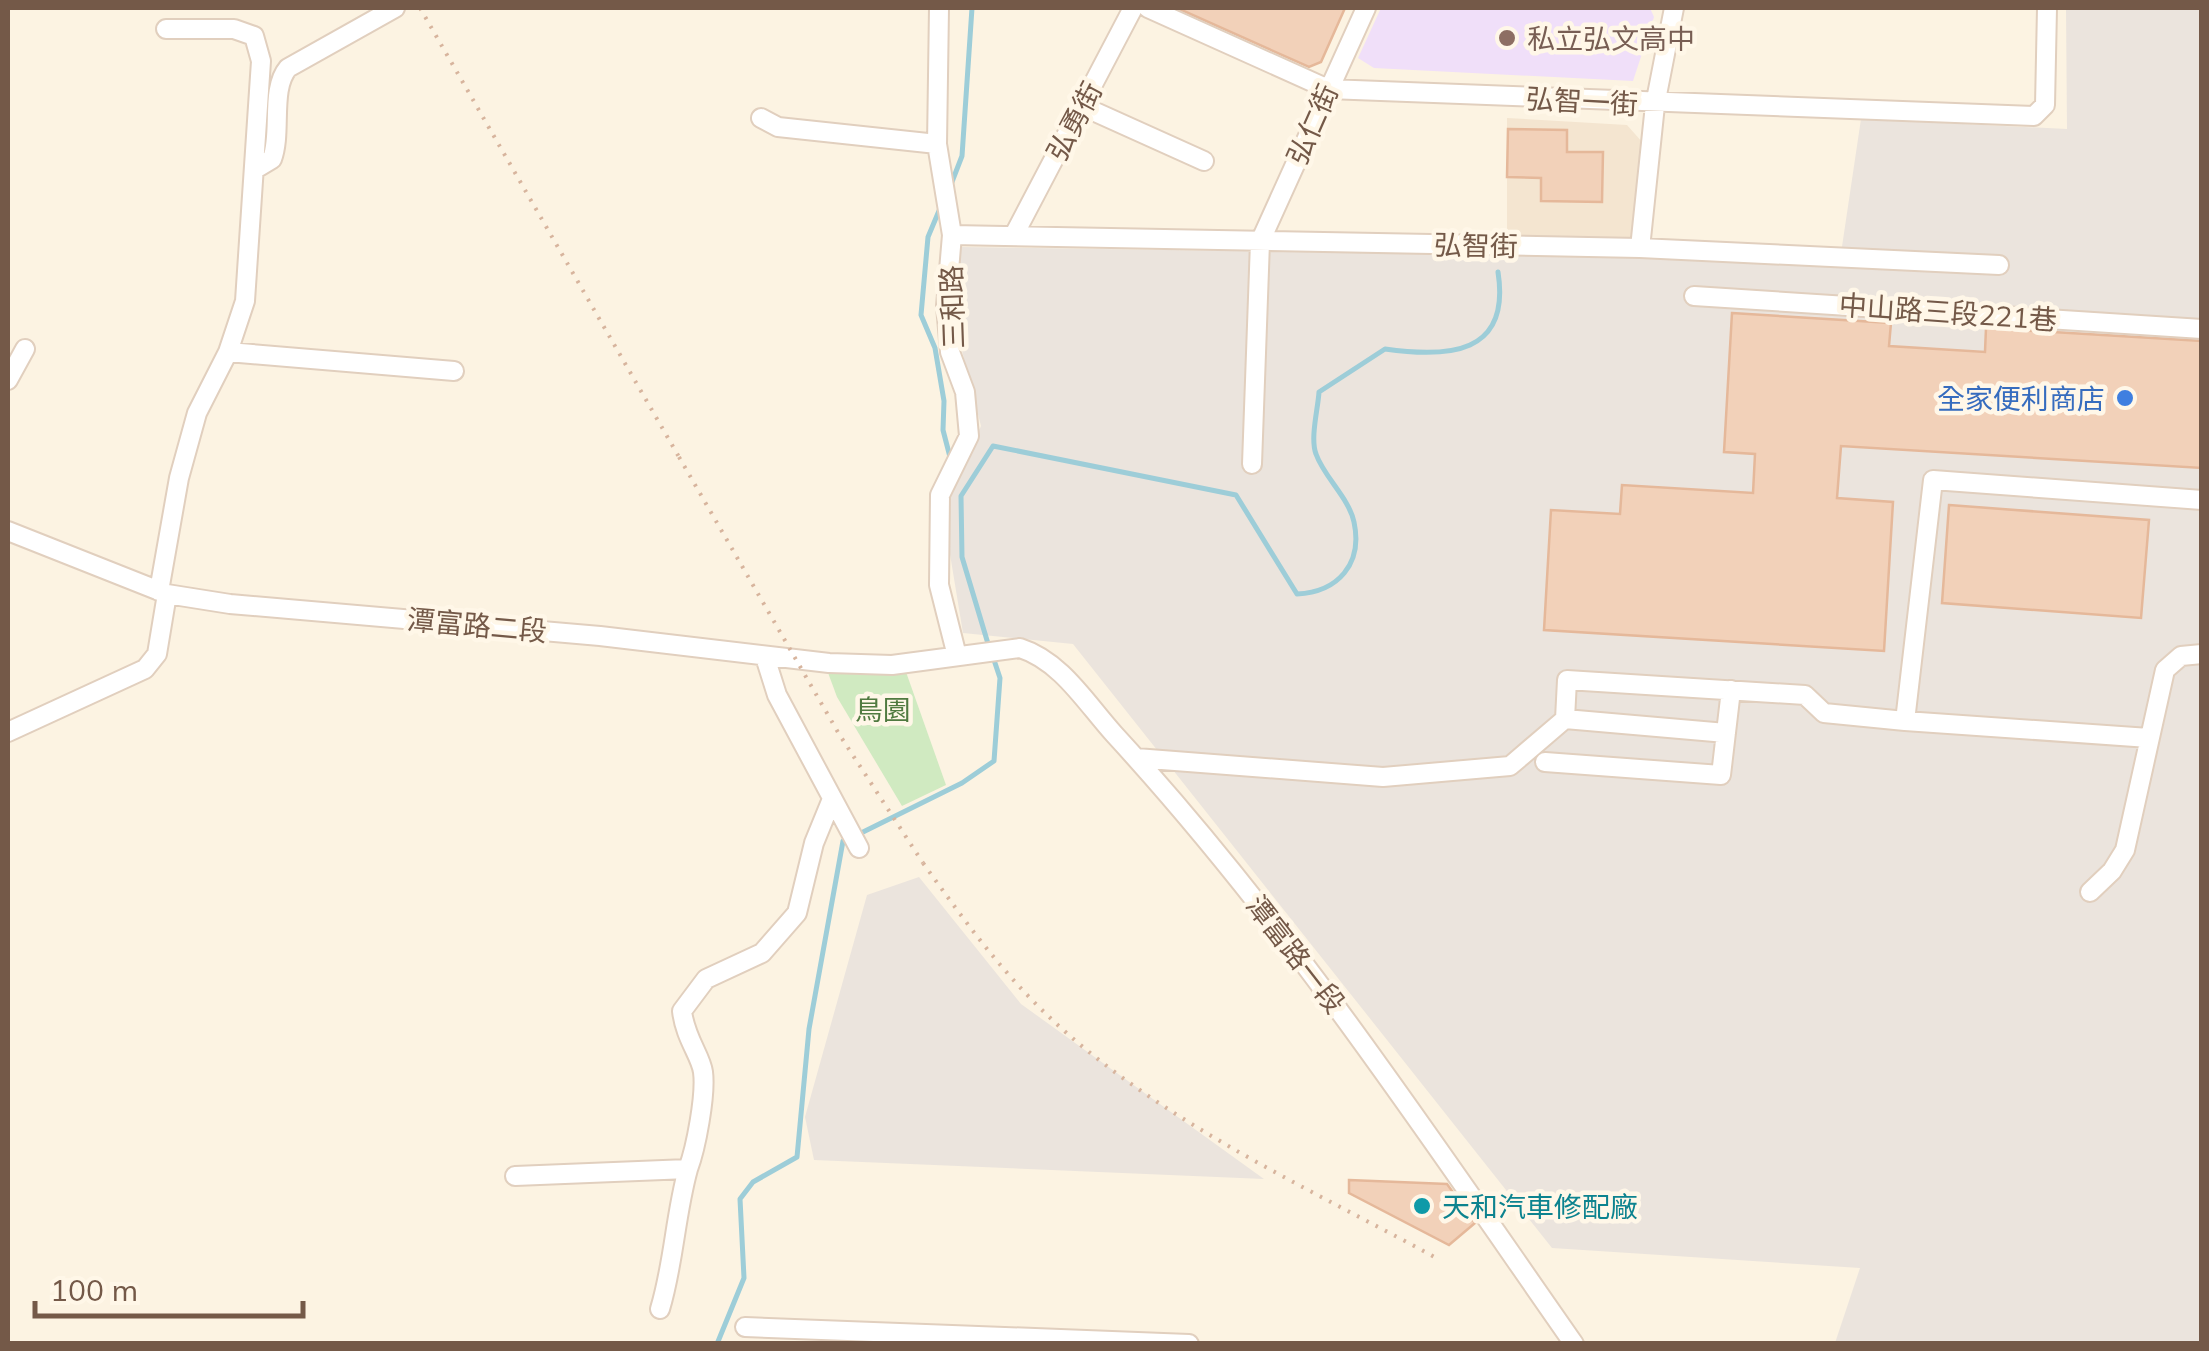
<svg xmlns="http://www.w3.org/2000/svg" width="2209" height="1351" viewBox="0 0 2209 1351" font-family="Mulish,'Noto Sans TC',sans-serif">
<rect width="100%" height="100%" fill="#fcf3e2"/>
<path fill="#f4e5d0" d="M1507,118L1627,125L1643,143L1634,242L1507,237Z"/>
<path fill="#ebe4dd" d="M2066,8H2201V1343H1835L1860,1268L1552,1248L1073,644L963,633L943,512L981,426L953,315L960,247L1840,260L1861,119L2067,129Z
M919,877L1021,1004L1264,1179L814,1160L805,1117L867,895Z"/>
<path fill="#f0dff9" d="M1381,8H1650L1654,17L1633,81L1374,68L1358,58Z"/>
<path fill="#d0eac1" d="M827,670L906,672L946,785L902,806L837,697Z"/>
<g fill="none" stroke-linecap="round" stroke-linejoin="round">
<path stroke="#9dcdd8" stroke-width="5" d="M950,187L962,156L972,8
M941,206L928,237L921,315L935,348L944,401L943,430L950,457
M989,647L962,557L961,496L993,446L1236,495L1297,594C1338,592 1363,564 1354,522C1349,498 1324,477 1316,454C1310,438 1318,409 1319,392L1385,349C1448,358 1511,355 1498,272
M859,834L962,783L994,761L1000,678L993,657
M717,1344L744,1278L740,1199L753,1182L797,1157L809,1029L843,841L849,838"/>
</g>
<path fill="#f2d1b9" stroke="#e5b89a" stroke-width="2.5" d="M1177,8H1345L1321,62L1309,67Z
M1508,129L1567,130V152H1603L1602,202L1541,201V178L1507,177Z
M1732,313L1891,323L1889,346L1985,352L1986,328L2202,341V468L1841,446L1837,498L1893,502L1884,651L1544,630L1551,510L1620,514L1622,485L1753,493L1755,454L1724,452Z
M1949,505L2149,520L2141,618L1942,603Z
M1349,1180L1447,1184L1475,1223L1449,1245L1349,1193Z"/>
<g fill="none" stroke-linecap="round" stroke-linejoin="round">
<defs>
<path id="minor" d="M939,8L937,144L952,235L946,306L950,352L965,392L969,436L940,495L939,585L957,656
M1148,8L1328,89L2034,116L2045,105L2047,8
M1082,106L1204,161
M761,118L778,127L937,144
M257,168L272,159C282,133 270,89 288,68L395,8
M952,235L1640,248L1999,265
M1014,235L1133,8
M1640,248L1655,105L1674,8
M1694,296L2202,329
M228,352L454,371
M8,380L25,349
M1252,464L1260,242L1366,8
M8,531L167,594L230,604L600,636L829,663L892,665L1020,648C1061,661 1086,703 1114,734C1287,922 1428,1135 1574,1344
M159,591L179,478L197,413L228,352L245,301L261,61L254,36L234,29H166
M765,657L777,695L859,848
M1565,719L1726,733
M8,732L145,669L157,654L167,594
M2149,738L1905,721L1933,480L2202,500
M1136,758L1383,777L1510,766L1565,719L1567,680L1805,695L1824,713L1905,721
M1545,762L1721,775L1731,690
M2090,892L2112,871L2125,850L2165,670L2181,656L2202,654
M515,1176L688,1169C696,1148 706,1095 703,1072C701,1056 685,1038 682,1011L706,979L762,953L797,913L814,843L832,799
M660,1309C674,1263 675,1216 688,1169
M745,1327L1189,1344"/>
</defs>
<use href="#minor" stroke="#e1cfbe" stroke-width="22"/>
<path stroke="#d7b49d" stroke-width="4" stroke-dasharray="2.5 8" stroke-linecap="butt" d="M420,8L679,457
M923,863C959,913 994,962 1037,1005C1147,1116 1305,1186 1440,1260"/>
<use href="#minor" stroke="#fff" stroke-width="18"/>
<path stroke="#d7b49d" stroke-width="4" stroke-dasharray="2.5 8" stroke-linecap="butt" d="M679,457L839,734L923,863"/>
</g>
<circle fill="#8d6e63" stroke="#fff7e8" stroke-width="4" cx="1507" cy="38" r="10"/>
<circle fill="#3f7fe0" stroke="#fff7e8" stroke-width="4" cx="2125" cy="398" r="10"/>
<circle fill="#0f9aa8" stroke="#fff7e8" stroke-width="4" cx="1422" cy="1206" r="10"/>
<g text-anchor="middle" dominant-baseline="central" stroke-width="9" stroke-linejoin="round" paint-order="stroke">
<g font-size="28" fill="#785e54" stroke="#fff7e8" text-anchor="start">
<text x="1527" y="38">私立弘文高中</text>
</g>
<g font-size="28" fill="#745948" stroke="#fff7e8">
<text transform="translate(1582 101) rotate(3)">弘智一街</text>
<text transform="translate(1074 121) rotate(-62)">弘勇街</text>
<text transform="translate(1312 124) rotate(-66)">弘仁街</text>
<text transform="translate(1476 245) rotate(1)">弘智街</text>
<text transform="translate(952 307) rotate(-92)">三和路</text>
<text transform="translate(1948 312) rotate(4)">中山路三段221巷</text>
<text transform="translate(477 625) rotate(5)">潭富路二段</text>
<text transform="translate(1296 954) rotate(52)">潭富路一段</text>
</g>
<g font-size="28" fill="#366cbe" stroke="#fff7e8" text-anchor="end">
<text x="2105" y="398">全家便利商店</text>
</g>
<g font-size="28" fill="#507a40" stroke="#fff7e8">
<text x="883" y="709">鳥園</text>
</g>
<g font-size="28" fill="#0d838f" stroke="#fff7e8" text-anchor="start">
<text x="1442" y="1206">天和汽車修配廠</text>
</g>
</g>
<rect width="2209" height="1351" fill="none" stroke="#745948" stroke-width="20"/>
<path d="M35 1301v15h268v-15" fill="none" stroke="#745948" stroke-width="5"/>
<text x="50" y="1301" font-size="30" fill="#745948" stroke="#fff7e8" stroke-width="8" paint-order="stroke">100 m</text>
</svg>
